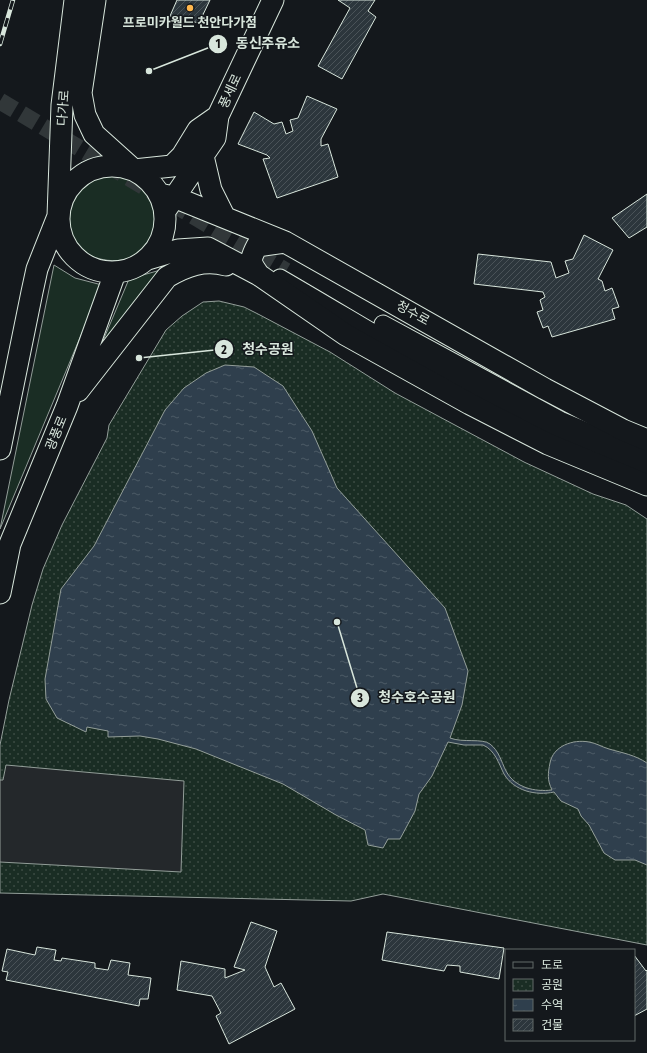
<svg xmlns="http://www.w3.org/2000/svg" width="647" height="1053" viewBox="0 0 647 1053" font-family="'Fira Sans Condensed','Noto Sans KR',sans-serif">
<defs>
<pattern id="park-dots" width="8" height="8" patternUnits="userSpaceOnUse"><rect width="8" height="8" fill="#1a2d24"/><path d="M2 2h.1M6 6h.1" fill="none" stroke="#3b4b43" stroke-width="1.8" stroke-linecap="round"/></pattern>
<pattern id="water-ripples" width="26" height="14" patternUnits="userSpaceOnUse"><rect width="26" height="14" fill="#2f3f4d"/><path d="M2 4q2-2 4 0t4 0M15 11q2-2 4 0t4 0" fill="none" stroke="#4c5b66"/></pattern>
<pattern id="building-hatch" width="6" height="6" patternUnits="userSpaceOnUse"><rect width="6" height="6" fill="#2c363c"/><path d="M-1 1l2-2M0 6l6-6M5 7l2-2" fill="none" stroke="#4a5358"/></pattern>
</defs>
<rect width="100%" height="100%" fill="#14181c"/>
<path fill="#1a2d24" stroke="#939e99" d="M110,174L139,179C145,186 152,193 156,200C159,205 158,213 158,218C160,279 58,273 67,210C71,186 89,180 110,174Z
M54,265L75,278L102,285L0,529Z
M164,269L97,355L129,279Z"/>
<path fill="url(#park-dots)" stroke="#939e99" d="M219,301L244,307L258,314L330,352L395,393L524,462L593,494L626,505L647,519V945L383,894L351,901L0,893V745L9,700L32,605L43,569L62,525L107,438L109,425L166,330L182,316L203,302Z"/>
<path fill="#24282b" stroke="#939e99" d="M6,765L184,781L181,872L0,862V780H3Z"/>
<path fill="url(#water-ripples)" stroke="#939e99" d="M225,365L254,367L283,386L312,431L337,488L445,608L468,671L462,705L450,738C463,743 482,738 490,744C499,751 501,761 506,771C515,788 535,792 552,790C547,780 548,773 550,763C553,746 573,739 589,742C596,743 602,747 609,749C623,753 635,755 647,763V865L635,860H615L604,853L589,825L581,816L578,809L561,801L554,792C536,796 514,791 504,774C499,764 495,750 483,745H464L448,742L432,776L419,794L415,811L400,839H388L383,848L368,845L365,830L336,815L283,784L196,749L158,739L140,736L108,737V731L87,727L86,732L57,718L46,699L45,679L61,589L94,546L165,410L184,388L206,373Z"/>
<path fill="url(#building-hatch)" stroke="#d8e6dc" d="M177,0H210L199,23L170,16Z
M338,0H375L368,11L376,17L342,79L318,66L350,8Z
M307,96L337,109L321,139V146L328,144L338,177L277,198L263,159L270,158L267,155L238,144L254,112L274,124L282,122L286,134L293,131L290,120L298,118Z
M647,194V227L629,238L612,218Z
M584,235L613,250L598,279L602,281L605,291L612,288L619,307L612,309L615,319L552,337L548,326L543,328L537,312L543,310L540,300L545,297L543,292L474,284L478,254L551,262L556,278L569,273L565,261L573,259Z
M251,922L277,931L265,967L274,987L281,983L295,1009L229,1044L216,1016L221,1013L212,996L177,990L181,961L225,969V978L245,970L234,967Z
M387,932L504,948L499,979L460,972V966L447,965L444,971L382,960Z
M37,947L56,950L54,960L61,961L62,958L95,963V968L108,970L111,960L130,963L128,975L151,978L148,999H140L139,1006L6,980L8,972L2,971L7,949L35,955Z
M634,955L646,971L647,970V1009L634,1016Z"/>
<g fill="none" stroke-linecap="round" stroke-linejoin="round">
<path stroke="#313739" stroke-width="17" stroke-dasharray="17 8" stroke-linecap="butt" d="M0,101L286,271"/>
<defs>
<path id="minor" d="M280,278C399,347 517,424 647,470
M383,324L560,420L647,457"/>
<path id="tertiary" d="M95,0L81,93L85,115L94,134L134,170
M203,156L211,190L224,216
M59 219a53 53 0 1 1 106 0a53 53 0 1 1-106 0Z
M134,170L172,166L182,156L198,130L218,116
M159,194L174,197L285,242L545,389L623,430L647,440
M167,208L215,138L218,116L273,0
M148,259L178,250L208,248L259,275L346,335L470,404L548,444L647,485
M259,275C250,262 249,261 257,246L285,242
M78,391L167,277C186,266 204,259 226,265
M0,449L32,292L37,269L58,216L62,105L75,0
M0,593L10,544L67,406L115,273"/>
</defs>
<use href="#minor" stroke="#d8e6dc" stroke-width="19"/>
<use href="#tertiary" stroke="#d8e6dc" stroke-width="23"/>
<use href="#minor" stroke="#14181c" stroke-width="17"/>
<use href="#tertiary" stroke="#14181c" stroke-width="21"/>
<defs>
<path id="rail" d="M0,44L13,0"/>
</defs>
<use href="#rail" stroke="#d8e6dc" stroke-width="4.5"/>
<use href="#rail" stroke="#14181c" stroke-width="3" stroke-dasharray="9" stroke-linecap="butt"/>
</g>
<circle fill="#ffb74d" stroke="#14181c" stroke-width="1.5" cx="190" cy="8" r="4"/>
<g text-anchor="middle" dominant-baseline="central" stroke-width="3" stroke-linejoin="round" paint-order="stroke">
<g font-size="13" font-weight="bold" fill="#d8e6dc" stroke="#14181c">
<text x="190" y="22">프로미카월드 천안다가점</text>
</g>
<g font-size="13" fill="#d8e6dc" stroke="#14181c">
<text transform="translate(230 91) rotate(-65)">풍세로</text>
<text transform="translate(63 108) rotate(-86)">다가로</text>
<text transform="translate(413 313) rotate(29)">청수로</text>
<text transform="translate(56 433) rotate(-68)">광풍로</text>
</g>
</g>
<path fill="none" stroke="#d8e6dc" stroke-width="1.5" d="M149 71L218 44M139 358L224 349M337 622L360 698"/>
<g fill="#d8e6dc" stroke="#14181c" stroke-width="1.5">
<circle cx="149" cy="71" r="4"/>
<circle cx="139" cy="358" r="4"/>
<circle cx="337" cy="622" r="4"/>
<circle cx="218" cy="44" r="10"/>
<circle cx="224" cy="349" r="10"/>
<circle cx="360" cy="698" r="10"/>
</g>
<g font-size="12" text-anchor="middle" font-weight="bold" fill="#111">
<text x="218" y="48">1</text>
<text x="224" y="354">2</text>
<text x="360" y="702">3</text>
</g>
<g font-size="14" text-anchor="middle" font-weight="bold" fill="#d8e6dc" stroke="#14181c" stroke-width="3" stroke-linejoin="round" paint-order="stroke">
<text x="268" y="48">동신주유소</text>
<text x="268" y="354">청수공원</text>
<text x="417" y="702">청수호수공원</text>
</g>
<rect x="505" y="949" width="130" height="92" fill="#14181c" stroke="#626a69"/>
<rect x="513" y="962" width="20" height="6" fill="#14181c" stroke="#626a69"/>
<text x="541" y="969" font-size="12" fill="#d8e6dc">도로</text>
<rect x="513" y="979" width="20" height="12" fill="url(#park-dots)" stroke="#626a69"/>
<text x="541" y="989" font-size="12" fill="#d8e6dc">공원</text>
<rect x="513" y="999" width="20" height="12" fill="url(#water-ripples)" stroke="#626a69"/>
<text x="541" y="1009" font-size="12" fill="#d8e6dc">수역</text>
<rect x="513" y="1019" width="20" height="12" fill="url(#building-hatch)" stroke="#626a69"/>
<text x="541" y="1029" font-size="12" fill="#d8e6dc">건물</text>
</svg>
